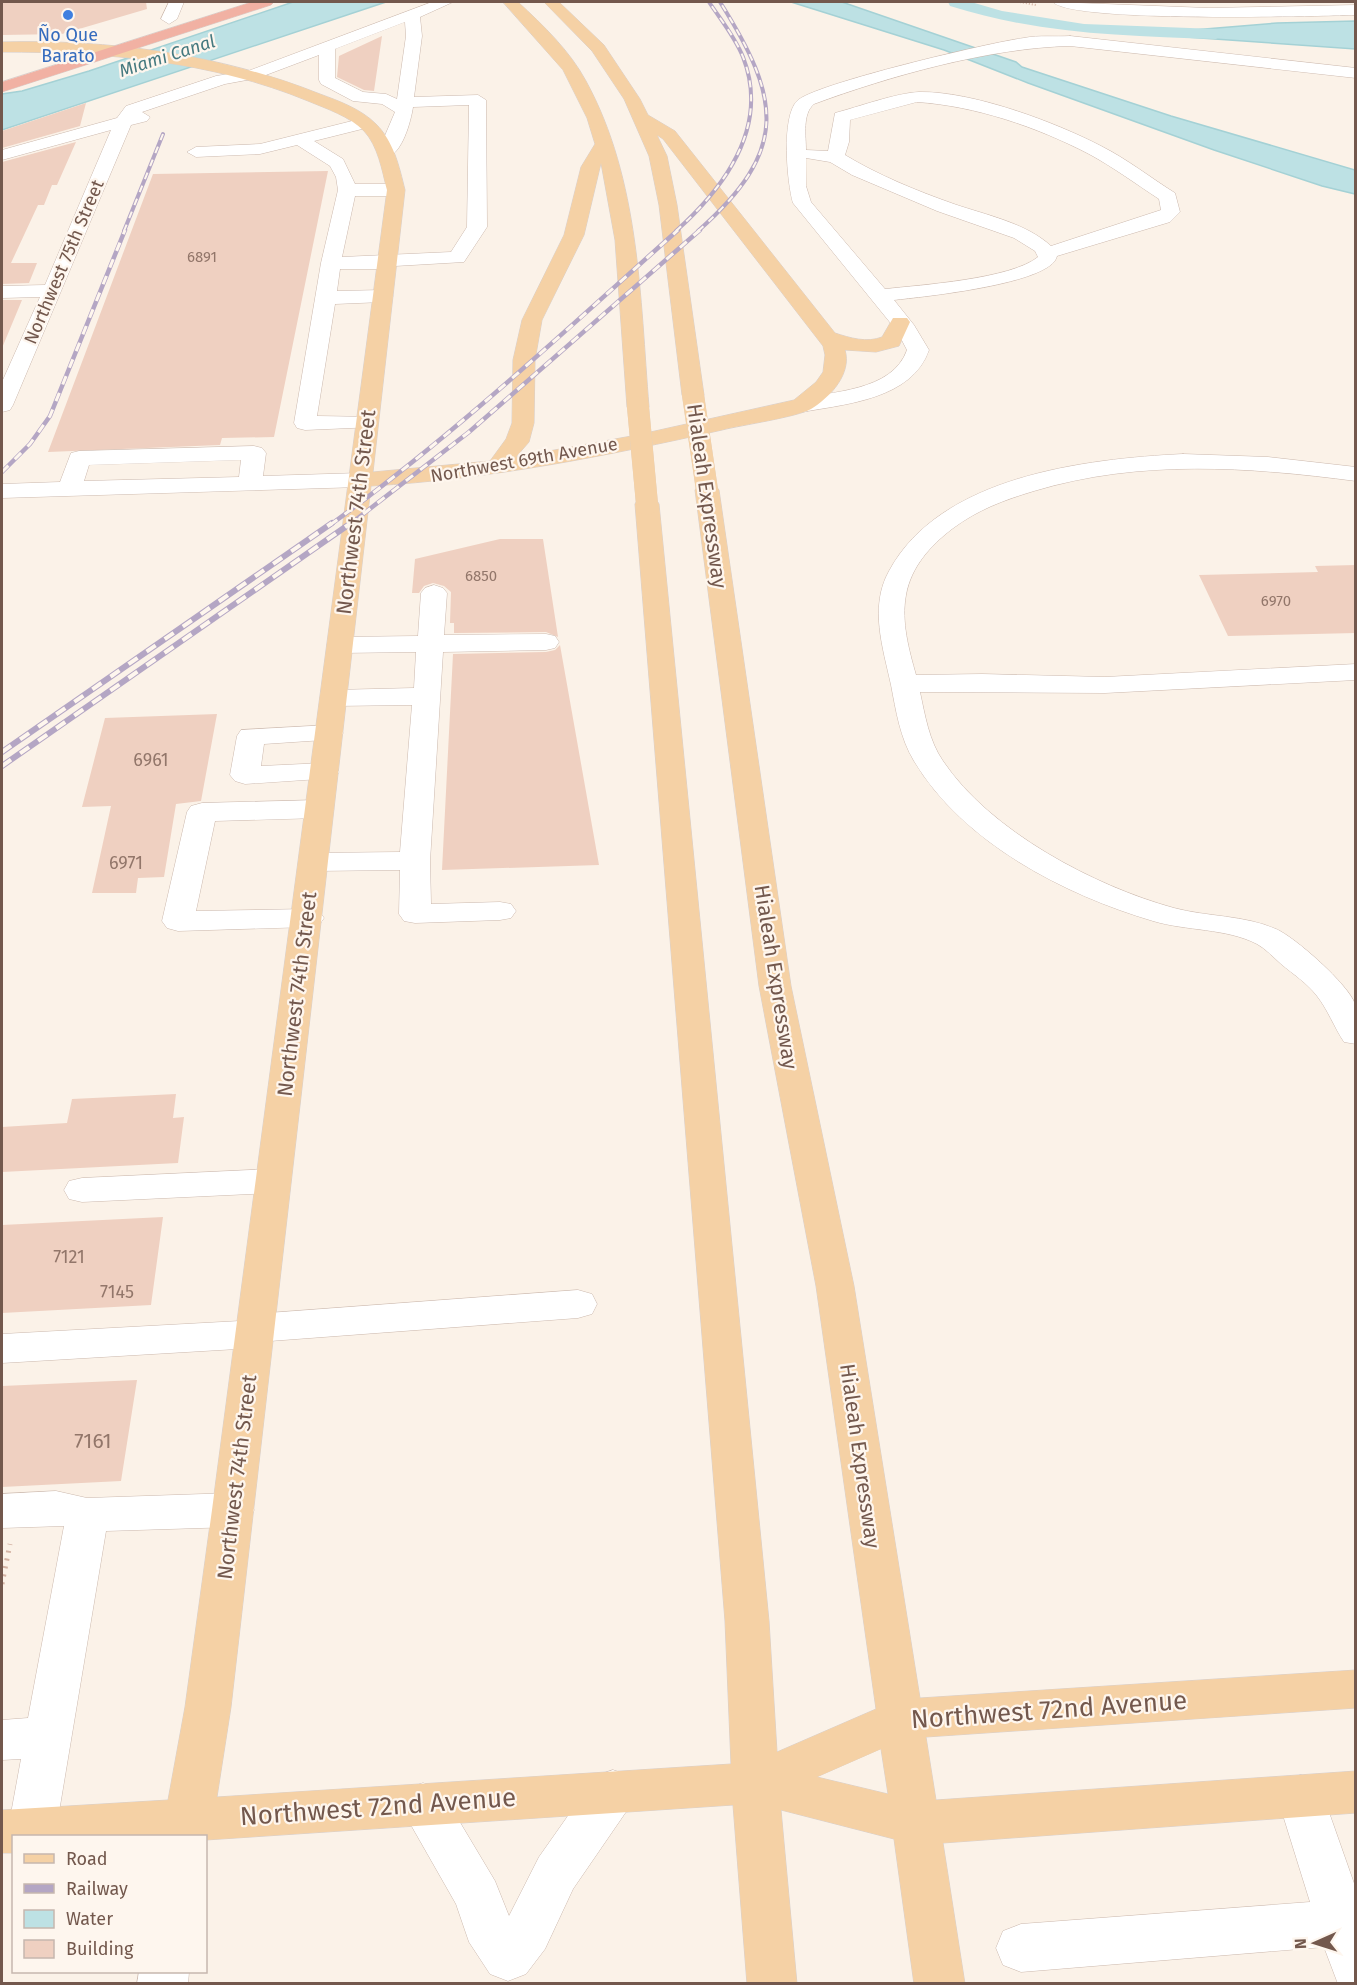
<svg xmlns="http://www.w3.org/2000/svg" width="1357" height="1985" viewBox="0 0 1357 1985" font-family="'Fira Sans',sans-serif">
<rect width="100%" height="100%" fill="#fbf2e8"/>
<path fill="#bde1e4" stroke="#a4d1d5" stroke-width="1.5" d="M293,2H386L2,130V94L22,91L89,71Z
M791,2H842L1016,62L1022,67L1171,116L1355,170V194L1322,186L1214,150L1028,83L944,50Z
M1355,21V49L1186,37L1168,32L1277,23Z"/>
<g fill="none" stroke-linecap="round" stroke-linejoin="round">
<path fill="#bde1e4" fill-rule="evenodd" d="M948,2H971L1002,11L1084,24L1216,29L1225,34L1216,39C1124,36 1039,34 950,6Z"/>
</g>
<path fill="#efd0c1" d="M2,2H146L147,9L62,34L2,35Z
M382,36L374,91L364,90L337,77L339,56Z
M86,103L80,126L2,148V131Z
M76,142L57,185H52L44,205H38L11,263H37L29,283L2,284V162Z
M328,171L274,437L222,438L220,445L48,452L153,174Z
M2,300H22L2,348Z
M500,539H543L558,637L546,632L454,633V623H450L451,592L444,586L433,583L424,586L419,593H412L415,559Z
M1356,565V633L1228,636L1199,575L1318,572L1315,566Z
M560,645L599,865L442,870L453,654L546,652L555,650Z
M217,714L201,801L176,804L164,877L138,878L136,893H92L111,806L82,807L105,718Z
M176,1094L173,1118L184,1117L178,1163L2,1172V1127L67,1123L72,1099Z
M163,1217L151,1305L2,1313V1225Z
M137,1380L121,1481L2,1487V1386Z"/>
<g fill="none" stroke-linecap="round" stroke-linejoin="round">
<defs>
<path id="minor" d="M169,2H184L177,19L169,24L161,19Z
M432,2H453L420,17L422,36L414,97L478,95L486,100L487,227L464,262L395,266L387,269H340L337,291L383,290L390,292L393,296L390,300L383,302L335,304L317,416L375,417L378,422L375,427L305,430L297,428L294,423L321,263L338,190L336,177L330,166L297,145L260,154L196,157L187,152L196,147L260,144L364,118L370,119L373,123L370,127L314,141L343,159L355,184H396L405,190L396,196H355L342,257L451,252L467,227L469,105L413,107C411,121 402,154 387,157L381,156L378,152L395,112L382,104L353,101L321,84L319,80V55L258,78L225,84L142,112L150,117L147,121L131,125L13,405L10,410L2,412V382L40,297L2,298V286L45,285L111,130L2,160V150L117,118L126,106L216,76L248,71ZM405,22L406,36L397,99L386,94L363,92L335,78V49Z
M1053,2L1208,8L1356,5V15C1315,16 1071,23 1053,2Z
M1070,36L1356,68V78L1070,46C989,48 890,76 814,104C802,114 806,136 806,150L828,151L835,113C858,107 896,93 919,92C972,91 1055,122 1101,146C1127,159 1151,178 1175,193L1180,212L1170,222L1057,256C1052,284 921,297 894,300L914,325L929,350C912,399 847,404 802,412L794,410L791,405L794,400C831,391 892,392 907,350L897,331L793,203C787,183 781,117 797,101C813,84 992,42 1024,38C1039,35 1055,37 1070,36ZM917,102C976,106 1037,127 1089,154C1113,167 1136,184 1159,199L1161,210L1051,246C1026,223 986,215 954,204C917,191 878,175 845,155L849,142L850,120ZM806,158L830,162L852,175L937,211L1014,238L1035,251L1038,257C1011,279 921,285 885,289L811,202L806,186Z
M254,446L262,448L266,453L263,476L360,473L368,475L372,480L368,485L360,487L2,498V484L60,482L71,453L79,451ZM241,460L239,477L84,481L89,465Z
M1183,454L1268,457L1356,467V481C1248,467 1140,459 1034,491C1004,500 977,510 952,529C930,546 911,567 906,595C901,622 909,650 916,675L982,674L1105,677L1356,664V680L1105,693L920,692C925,715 929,741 943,761C990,831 1094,886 1174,908C1208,917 1244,915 1276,929C1295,937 1349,985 1355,1004C1357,1015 1356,1033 1356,1044L1344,1042C1334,1027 1328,1010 1317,996C1307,983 1293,974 1281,964C1273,957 1266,949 1257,944C1226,928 1186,931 1153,921C1065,895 963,843 914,761C900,738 896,711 891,685C883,648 869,607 889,571C940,476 1085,459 1183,454Z
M434,585L443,588L447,593L444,635L546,634L555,636L559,642L555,648L546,650L443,652L430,861L431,904L500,902L511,904L516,911L511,918L500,920L415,923L404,921L399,914L400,870L314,871L303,869L299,862L303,855L314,853L400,852L412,705L334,706L324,704L320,698L324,692L334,690L414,688L416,652L340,653L331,651L327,645L331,639L340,637L418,636L421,593L425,588Z
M329,725L339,727L343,733L339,739L264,744L261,766L324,763L334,766L339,772L334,778L245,784L235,781L230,775L237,736L241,730Z
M319,800L329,803L334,809L329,815L319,818L215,821L196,911L308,909L319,911L324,918L319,925L308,927L178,931L167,928L162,921L187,812L191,806L202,803Z
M272,1169L285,1172L290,1181L285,1190L272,1193L82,1202L69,1199L64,1190L69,1181L82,1178Z
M578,1290L592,1294L597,1304L592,1314L578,1318L270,1341L254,1348L2,1363V1334L240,1321L255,1314Z
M56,1491L87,1498L233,1493L248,1498L254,1510L248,1522L233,1527L106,1531L56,1830L53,1836H14V1842L8,1830L21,1759L2,1760V1720L28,1718L64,1526L2,1528V1494Z
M613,1770L630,1776L637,1791L630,1806L573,1889L545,1949L526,1974L508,1981L490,1974L469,1942L456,1904L399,1804L406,1789L423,1783L440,1789L495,1881L509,1916L539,1857L596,1776Z
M1301,1775L1318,1781L1356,1889V1984H1338L1324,1947L1021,1972L1003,1965L996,1948L1003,1931L1021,1924L1310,1902L1277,1796L1284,1781Z
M139,1972H189L188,1984H137Z"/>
<path id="major" d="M503,2H518C543,25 570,51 586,81C640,180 640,297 649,407L646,412H630L627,407L615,240L601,163L584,235L542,320L535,360L534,423L529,442L516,457L637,435L794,400L816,382L823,372L825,355L823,346L663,139L657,135L667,156L677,205L704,395L701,400H685L682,395L659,205L649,156L624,99L592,51L544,2H559L604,45L640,99L648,115L675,131L835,333C850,338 867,343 882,337L893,318H907L910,322L899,346L876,352L845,350C852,373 831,397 811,409C797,417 742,425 722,430C606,456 491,479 371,486L231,1707L217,1797L731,1764L725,1621L635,504L638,499L647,497L656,499L659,504L769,1621L777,1752L876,1709L816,1286L759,986L695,490L699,485L707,483L715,485L719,490L791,986L854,1286L920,1698L1356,1670V1708L926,1737L936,1800L1356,1771V1813L943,1843L965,1984H914L894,1839L781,1810L797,1984H747L733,1805L206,1840V1836H14V1853H2V1810L168,1800L185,1707L212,1510L387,190C382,170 378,146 364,131C349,116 327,109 308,101C211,61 106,52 2,52V42C108,39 220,54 320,94C339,101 361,109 376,124C394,142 399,166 405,190L373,472L490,461L506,439L512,423L513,360L522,320L564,235L581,167L595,144L587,118L563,70ZM881,1749L888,1794L817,1777Z"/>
<path id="highway" d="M252,2H274L271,5L2,92V82Z"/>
</defs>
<use href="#minor" stroke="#ccb9ae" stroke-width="1"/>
<use href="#major" stroke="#d8d0cd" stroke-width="1"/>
<use href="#highway" stroke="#d8d0cd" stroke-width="1"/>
<path stroke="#d4b3a4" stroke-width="2" stroke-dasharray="1 2" stroke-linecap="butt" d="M1020,2L1036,5"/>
<path stroke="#d4b3a4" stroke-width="5" stroke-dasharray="2 6" stroke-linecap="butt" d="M2,1584L10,1544"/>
<use href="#minor" fill="#fff" fill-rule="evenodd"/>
<use href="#major" fill="#f5d1a5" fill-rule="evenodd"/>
<use href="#highway" fill="#f1b1a3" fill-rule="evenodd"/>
<defs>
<path id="rail-far2" d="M124,231L163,134
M676,231C725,187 770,126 743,57C735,37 721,20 709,2
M698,231C790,150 781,99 720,2"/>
<path id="rail-far1" d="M2,472L30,444L50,416L125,230
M330,525C453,436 565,331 678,230
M349,525L469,432L700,230"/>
<path id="rail" d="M2,752L332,523
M2,766L351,523"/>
</defs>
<use href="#rail-far2" stroke="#b4a6c4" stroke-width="4"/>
<use href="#rail-far1" stroke="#b4a6c4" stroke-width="4.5"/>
<use href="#rail" stroke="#b4a6c4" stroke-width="6"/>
<use href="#rail-far2" stroke="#fef6ee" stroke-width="2" stroke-dasharray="7" stroke-linecap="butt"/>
<use href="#rail-far1" stroke="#fef6ee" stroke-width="3" stroke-dasharray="9" stroke-linecap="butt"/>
<use href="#rail" stroke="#fef6ee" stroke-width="4" stroke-dasharray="11" stroke-linecap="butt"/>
<defs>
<path id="major-bridge" d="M693,395L707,490
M638,407L647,504"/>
</defs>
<use href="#major-bridge" stroke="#d8d0cd" stroke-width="22" stroke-linecap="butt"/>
<use href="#major-bridge" stroke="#f5d1a5" stroke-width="22"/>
</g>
<circle fill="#3f7fe0" stroke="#fef6ee" stroke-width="2" cx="68" cy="15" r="6"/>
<g text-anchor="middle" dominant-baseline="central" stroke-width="4.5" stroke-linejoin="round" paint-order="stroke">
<g font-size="15" fill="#92766a">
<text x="202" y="257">6891</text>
<text x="481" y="576">6850</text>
<text x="1276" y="601">6970</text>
</g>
<g font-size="18" fill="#366cbe" stroke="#fef6ee">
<text x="68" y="35">Ño Que<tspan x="68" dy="21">Barato</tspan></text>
</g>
<g font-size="18" font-style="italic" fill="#45797f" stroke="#fef6ee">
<text transform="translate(167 56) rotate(-18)">Miami Canal</text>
</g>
<g font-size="18" fill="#73584d" stroke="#fef6ee">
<text transform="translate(64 262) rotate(-67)">Northwest 75th Street</text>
<text transform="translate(524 460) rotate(-10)">Northwest 69th Avenue</text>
</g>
<g font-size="18" fill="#92766a">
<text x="151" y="760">6961</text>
<text x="126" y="863">6971</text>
<text x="69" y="1257">7121</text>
<text x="117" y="1292">7145</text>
</g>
<g font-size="21" fill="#73584d" stroke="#fef6ee">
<text transform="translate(707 496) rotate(82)">Hialeah Expressway</text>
<text transform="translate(356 512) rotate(-83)">Northwest 74th Street</text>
<text transform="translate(776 977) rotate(81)">Hialeah Expressway</text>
<text transform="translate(297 994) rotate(-83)">Northwest 74th Street</text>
<text transform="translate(860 1456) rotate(82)">Hialeah Expressway</text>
<text transform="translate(237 1477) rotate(-83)">Northwest 74th Street</text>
</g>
<g font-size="21" fill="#92766a">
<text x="93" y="1441">7161</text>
</g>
<g font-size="26" fill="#73584d" stroke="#fef6ee">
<text transform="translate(1049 1710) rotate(-4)">Northwest 72nd Avenue</text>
<text transform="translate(378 1807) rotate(-4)">Northwest 72nd Avenue</text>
</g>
</g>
<rect width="1357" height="1985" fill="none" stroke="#73584d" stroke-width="6"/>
<rect x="12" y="1835" width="195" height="138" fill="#fef6ee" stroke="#c6b7ae" stroke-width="1.5"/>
<rect x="24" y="1854" width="30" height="9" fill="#f5d1a5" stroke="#c6b7ae" stroke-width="1.5"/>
<text x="66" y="1865" font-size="18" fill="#73584d">Road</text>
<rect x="24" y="1884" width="30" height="9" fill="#b4a6c4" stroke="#c6b7ae" stroke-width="1.5"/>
<text x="66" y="1895" font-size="18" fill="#73584d">Railway</text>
<rect x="24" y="1910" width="30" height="18" fill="#bde1e4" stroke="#c6b7ae" stroke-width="1.5"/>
<text x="66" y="1925" font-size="18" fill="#73584d">Water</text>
<rect x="24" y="1940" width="30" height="18" fill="#efd0c1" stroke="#c6b7ae" stroke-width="1.5"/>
<text x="66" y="1955" font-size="18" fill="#73584d">Building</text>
<g transform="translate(1315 1943) rotate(267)" stroke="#fef6ee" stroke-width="4.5" paint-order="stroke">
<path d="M0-4.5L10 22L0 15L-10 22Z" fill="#73584d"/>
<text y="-9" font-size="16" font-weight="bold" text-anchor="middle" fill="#73584d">N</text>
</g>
</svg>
